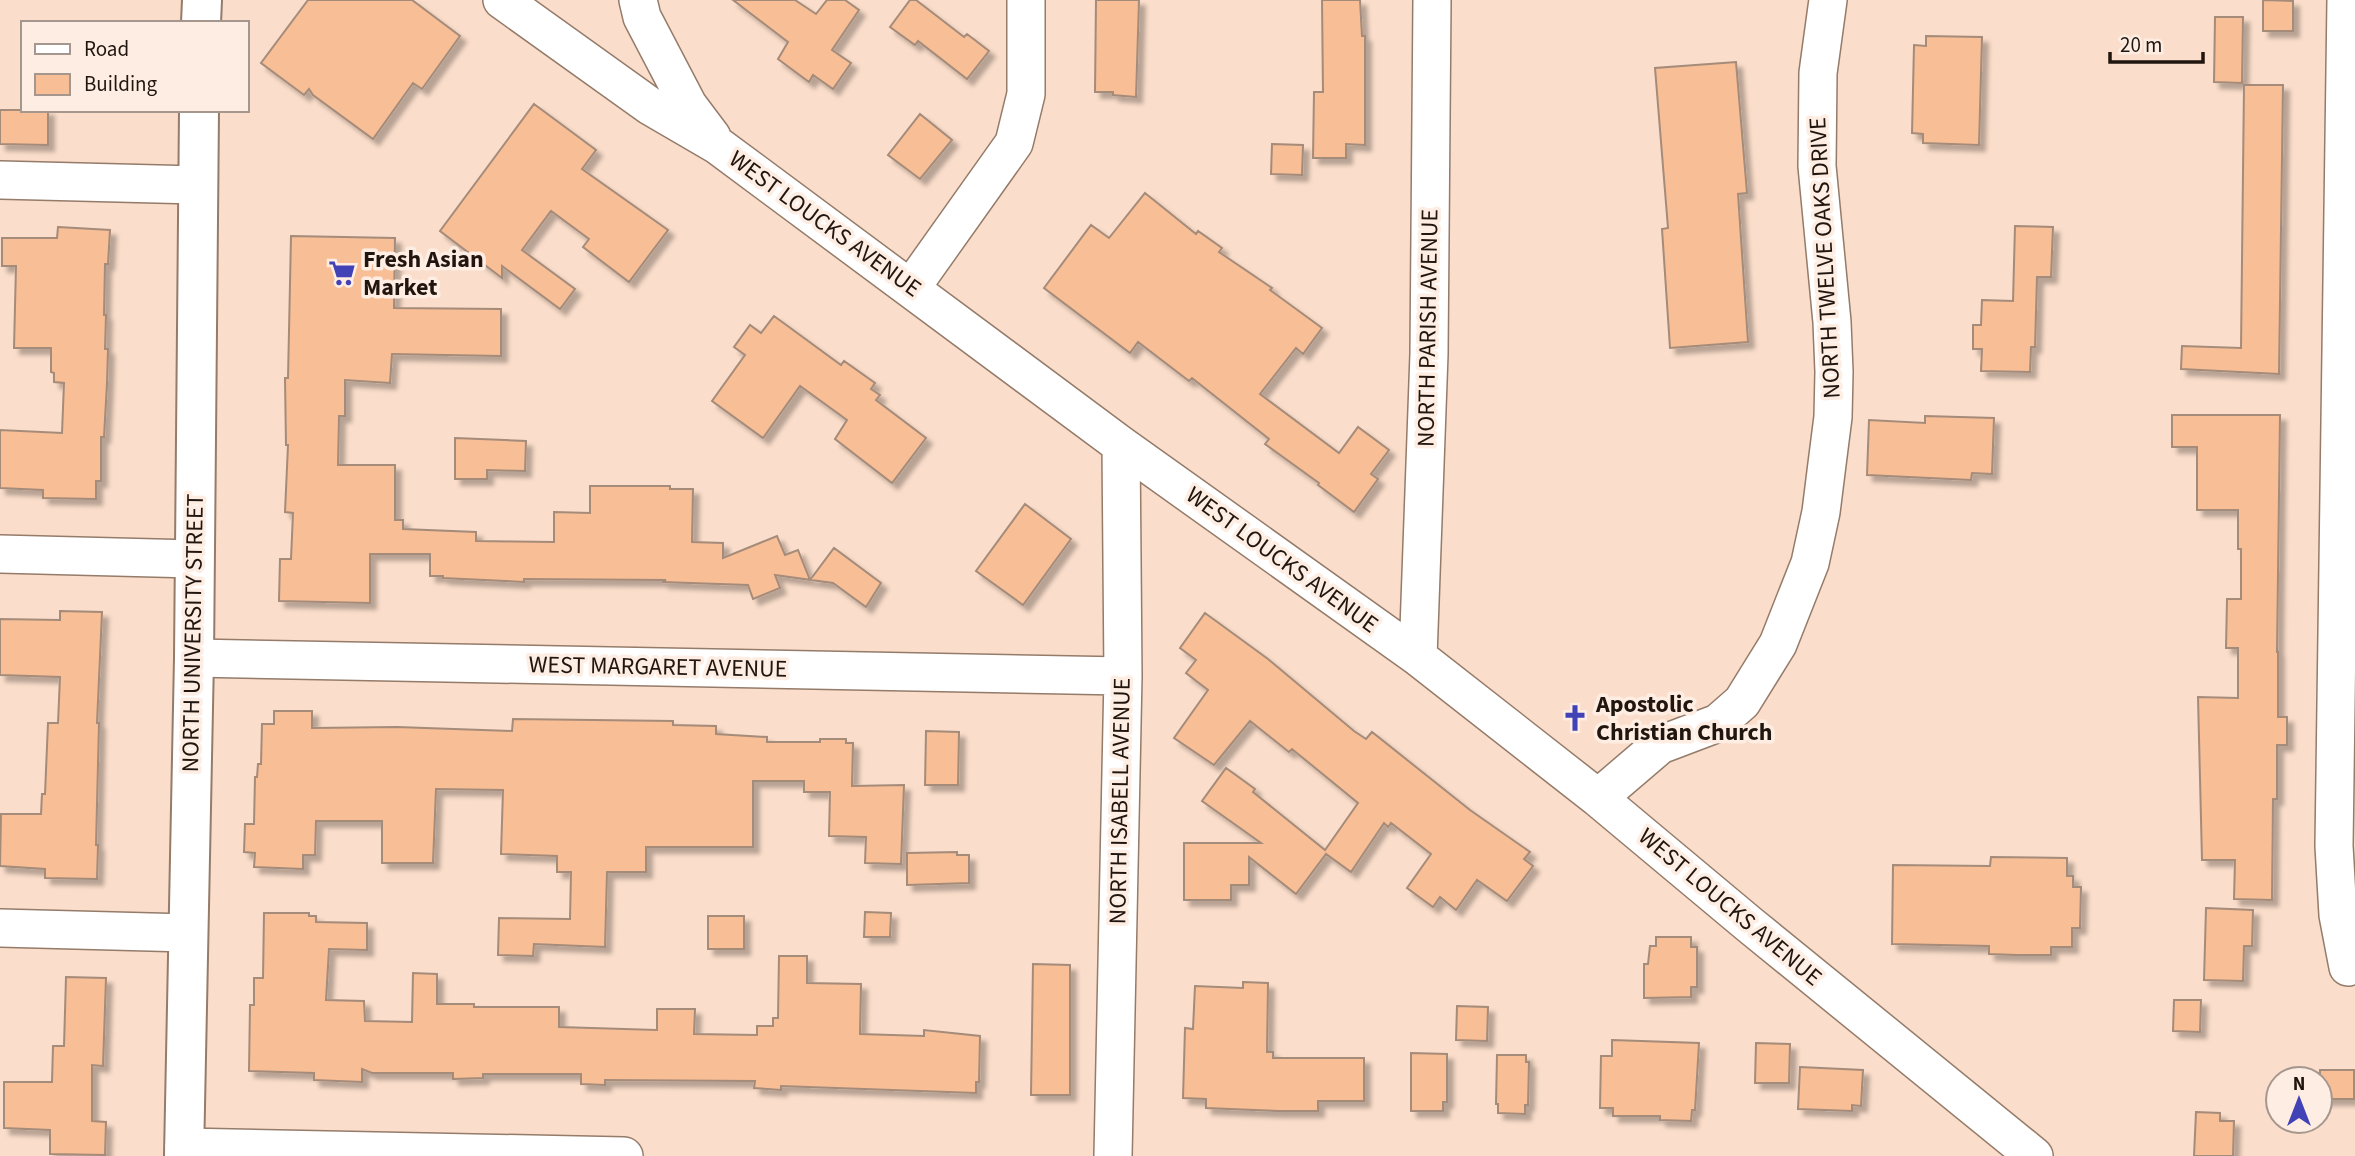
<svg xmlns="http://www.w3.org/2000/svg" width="2355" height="1156" viewBox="0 0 2355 1156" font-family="'Source Sans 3',sans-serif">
<defs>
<filter id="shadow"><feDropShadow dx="6" dy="6" stdDeviation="2" flood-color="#0004"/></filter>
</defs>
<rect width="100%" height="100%" fill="#faddca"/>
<path fill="#f8be96" stroke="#a58b7a" stroke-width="2" filter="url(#shadow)" d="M308,0H412L460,36L422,89L413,83L373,139L313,95L309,89L304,95L261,63Z
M733,0H795L816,14L827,0H845L859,10L832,50L851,63L833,89L813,75L809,82L778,59L788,42Z
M910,0H916L964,37L967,34L989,51L967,79L918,41L915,45L890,27Z
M1096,0H1139L1136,97L1113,95V92H1095Z
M1322,0H1360L1362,36H1365V145L1346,144V158H1313L1314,92H1323Z
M2263,0L2293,1V31H2263Z
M2215,17H2243L2242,83L2214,82Z
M1926,36L1982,37L1979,145L1923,143V134L1912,133L1914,45L1926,46Z
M1736,62L1747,193L1738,194L1748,342L1670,348L1662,229L1668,228L1655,68Z
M2244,85H2283L2279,374L2181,369L2182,346L2241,348Z
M534,104L596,150L582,169L668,230L629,282L583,247L589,239L551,211L522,250L575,289L560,309L502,266V278L440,231Z
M0,110H48V145L0,144Z
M920,114L952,140L920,179L888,155Z
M1272,144L1303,145L1302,175L1271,174Z
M1145,193L1196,234L1198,231L1222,248L1219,252L1272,288L1270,290L1322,328L1303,354L1296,348L1260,394L1339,453L1358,427L1389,450L1371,474L1378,479L1354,512L1318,485L1319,483L1265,444L1269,439L1192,378L1189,381L1138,342L1130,353L1044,288L1091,225L1109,238Z
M2015,226L2053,227L2051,277H2037L2035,347H2031L2030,372L1981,371L1982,349H1973V325H1981L1982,300L2013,301Z
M58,227L110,230L108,264H105L104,315H106L105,349H108L107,383L104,437H101V481H96V499L43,498V490L0,488V430L62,433L64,383L54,382V373L51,372V348H14L16,266H2V238H57Z
M291,236L395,238L394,308L501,309V356L392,354L390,383L345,380V416H339L338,465H395V520H403V529L476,532V541L554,542V512L590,513V486H670V489H693L692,542L723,543V558L777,536L785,555L798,550L810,580L834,548L881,583L866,607L833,583L775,575L780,588L753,599L748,585L662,582L666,580L524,579V582L443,578V576H430V554H370V603L279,601L280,559H291L293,513L285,512L288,445H286L285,378H288Z
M774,316L841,365L844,361L875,383L871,389L880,395L876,400L926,438L892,483L835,439L847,420L800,386L763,438L712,401L745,355L734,347L750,325L761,333Z
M2172,415H2280L2277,652H2278V717H2287V745H2277V799H2273L2272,900L2234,899L2235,860H2202L2198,697L2238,698V648H2226L2227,599H2241V549H2238V510H2197V447H2172Z
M1925,416L1994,418L1992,474L1972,473L1971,480L1867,475L1869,420L1925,423Z
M455,438L526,441L525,471L487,470V479H455Z
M1025,504L1071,539L1023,605L976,571Z
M60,611L102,612L97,723H99L96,845H98L97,879L45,878V869L0,866L1,814H41L42,794H45L48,723H58L60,677L0,675V619L60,620Z
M1205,613L1268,659L1354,731L1366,739L1372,732L1470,810L1530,852L1524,859L1533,866L1507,901L1477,880L1456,910L1440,897L1433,907L1407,888L1431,854L1391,823L1388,827L1384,823L1351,872L1326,854L1296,894L1249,857V885H1231V900H1184V843H1261L1202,801L1226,768L1255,789L1253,792L1325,850L1358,803L1292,749L1289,752L1250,721L1214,765L1174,738L1208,690L1186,673L1196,660L1180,648Z
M274,711H312V728L397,727L512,731L513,719L673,721V725L716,726V734L767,737V742H820V739H846V743H853L852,786L904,785L901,864L865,863L866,837L829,836L830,792H804V781H753V847H646V872H607L605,947L534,944L533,956L498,955L499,918L570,919L571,872H557V856L501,854L503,790L436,789L433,863H382V821H316L315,855H303V869L254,867L255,853L244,852L245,824H254L255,777H257L258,764H261L262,724H274Z
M926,731L959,732L958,785H925Z
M957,852V855H969V883L907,885V853Z
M1991,857L2067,858V876H2073V887H2081L2080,928H2072V947H2051V955H2017L1989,954V946L1892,944L1893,865L1990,866Z
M2206,908L2253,910L2252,946H2244L2243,981L2204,980Z
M865,912L891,913L890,937H864Z
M264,913H309V916H316V922L367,923V950L329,949L326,1000L364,1001L365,1021L412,1022L413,973L437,974V1004H474V1007H559V1027L657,1030V1009H695L694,1034L757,1035V1026H773V1018H778L779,956H807V983L861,984L860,1034L924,1036V1030L980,1036L979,1082H976V1093L781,1086V1090L754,1088L755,1081L605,1080V1085L581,1084V1074H483V1078L453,1079V1073H372L362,1069V1082L314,1080V1073L249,1071L250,1005H254V978H263Z
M708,916H744V949H708Z
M1656,937H1691V947H1697V987H1691V997L1644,998V964H1648L1650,946H1656Z
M1033,964L1070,965V1095H1031Z
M66,977L106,978L103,1066L92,1065V1121L106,1122L105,1155L50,1154V1130L4,1128V1082H52L53,1046H64Z
M1243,982L1268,983L1267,1052H1273V1058H1364V1101H1318V1111H1278L1206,1108V1099L1183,1098L1185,1028L1193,1029L1195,986L1243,988Z
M2174,1000H2201L2200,1032L2173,1031Z
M1457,1006L1488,1007L1487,1041L1456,1040Z
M1612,1040L1699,1043L1695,1110H1692L1691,1121L1660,1120V1116H1613V1108H1600L1601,1056H1612Z
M1756,1043L1790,1044L1789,1083H1755Z
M1411,1053L1447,1054V1102H1443V1111H1411Z
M1497,1055H1526V1062H1529L1528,1105H1525V1114L1498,1113V1104H1496Z
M1800,1067L1863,1070L1861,1106L1852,1105V1111L1798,1109Z
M2320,1070H2354V1099H2320Z
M2196,1112L2220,1113V1121H2234L2233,1156H2194Z"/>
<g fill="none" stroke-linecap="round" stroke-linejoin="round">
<defs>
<path id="minor" d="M502,0L650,106L717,145L1121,445L1418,657L1598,798L1750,925L2034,1156
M638,0L642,17L688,105L712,137
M2346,0L2334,846L2338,915L2348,967
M0,180L197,185
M911,288L1014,143L1026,94V0
M0,554L194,559
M1418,657L1429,354L1432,0
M194,658L1123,676
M1598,798L1660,745L1718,723L1742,702L1778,644L1810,563L1821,512L1827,464L1833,417L1834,372L1832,322L1817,166L1818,73L1828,0
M0,928L188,933
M184,1147L624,1156
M1113,1156L1123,676L1121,445"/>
<path id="major" d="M201,23L202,0
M184,1156L194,658L199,110"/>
</defs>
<use href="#minor" stroke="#947b6a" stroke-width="40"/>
<use href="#major" stroke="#947b6a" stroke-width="42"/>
<use href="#minor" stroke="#fff" stroke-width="37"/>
<use href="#major" stroke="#fff" stroke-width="38"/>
</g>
<defs>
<symbol id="supermarket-bare" viewBox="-9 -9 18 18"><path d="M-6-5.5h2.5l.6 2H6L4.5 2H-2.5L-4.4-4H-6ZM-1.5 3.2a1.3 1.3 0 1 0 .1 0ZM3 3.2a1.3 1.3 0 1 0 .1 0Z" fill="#4242b7" stroke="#feede2" stroke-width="2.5" paint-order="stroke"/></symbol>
<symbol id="church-bare" viewBox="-9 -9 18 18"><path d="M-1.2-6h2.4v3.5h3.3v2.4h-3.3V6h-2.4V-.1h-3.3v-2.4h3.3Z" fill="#4242b7" stroke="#feede2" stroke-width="2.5" paint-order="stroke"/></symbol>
</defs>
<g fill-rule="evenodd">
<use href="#supermarket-bare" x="323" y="254" width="38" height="38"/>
<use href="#church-bare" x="1556" y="699" width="38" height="38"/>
</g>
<g text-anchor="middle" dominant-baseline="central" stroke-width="7" stroke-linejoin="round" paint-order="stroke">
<g font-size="24" fill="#20160f" stroke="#feede2">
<text transform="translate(825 224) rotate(36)">WEST LOUCKS AVENUE</text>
<text transform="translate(1825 258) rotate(-93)">NORTH TWELVE OAKS DRIVE</text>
<text transform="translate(1428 328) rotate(-89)">NORTH PARISH AVENUE</text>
<text transform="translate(1282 560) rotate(36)">WEST LOUCKS AVENUE</text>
<text transform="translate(193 633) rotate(-89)">NORTH UNIVERSITY STREET</text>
<text transform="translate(658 667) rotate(1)">WEST MARGARET AVENUE</text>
<text transform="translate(1120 801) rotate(-89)">NORTH ISABELL AVENUE</text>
<text transform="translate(1730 907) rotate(40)">WEST LOUCKS AVENUE</text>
</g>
<g font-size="24" font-weight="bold" fill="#20160f" stroke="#feede2" text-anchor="start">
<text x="363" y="259">Fresh Asian<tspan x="363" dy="28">Market</tspan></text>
<text x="1596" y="704">Apostolic<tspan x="1596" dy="28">Christian Church</tspan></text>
</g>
</g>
<rect x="21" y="21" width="228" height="91" fill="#feede2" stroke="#a5978e" stroke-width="2"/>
<rect x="35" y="44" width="35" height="10" fill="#ffffff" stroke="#a5978e" stroke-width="2"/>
<text x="84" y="56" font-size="21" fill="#20160f">Road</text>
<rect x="35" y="74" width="35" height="21" fill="#f8be96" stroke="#a5978e" stroke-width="2"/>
<text x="84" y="91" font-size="21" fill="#20160f">Building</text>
<g transform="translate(2299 1100)"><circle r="33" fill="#feede2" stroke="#a5978e" stroke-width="2"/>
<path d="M0-5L12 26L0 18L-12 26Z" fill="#4242b7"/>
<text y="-10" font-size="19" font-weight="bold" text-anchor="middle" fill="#20160f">N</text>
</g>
<path d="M2110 52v10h93v-10" fill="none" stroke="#20160f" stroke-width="3.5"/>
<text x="2120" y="52" font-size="21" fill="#20160f" stroke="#feede2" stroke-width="5" paint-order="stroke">20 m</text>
</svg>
